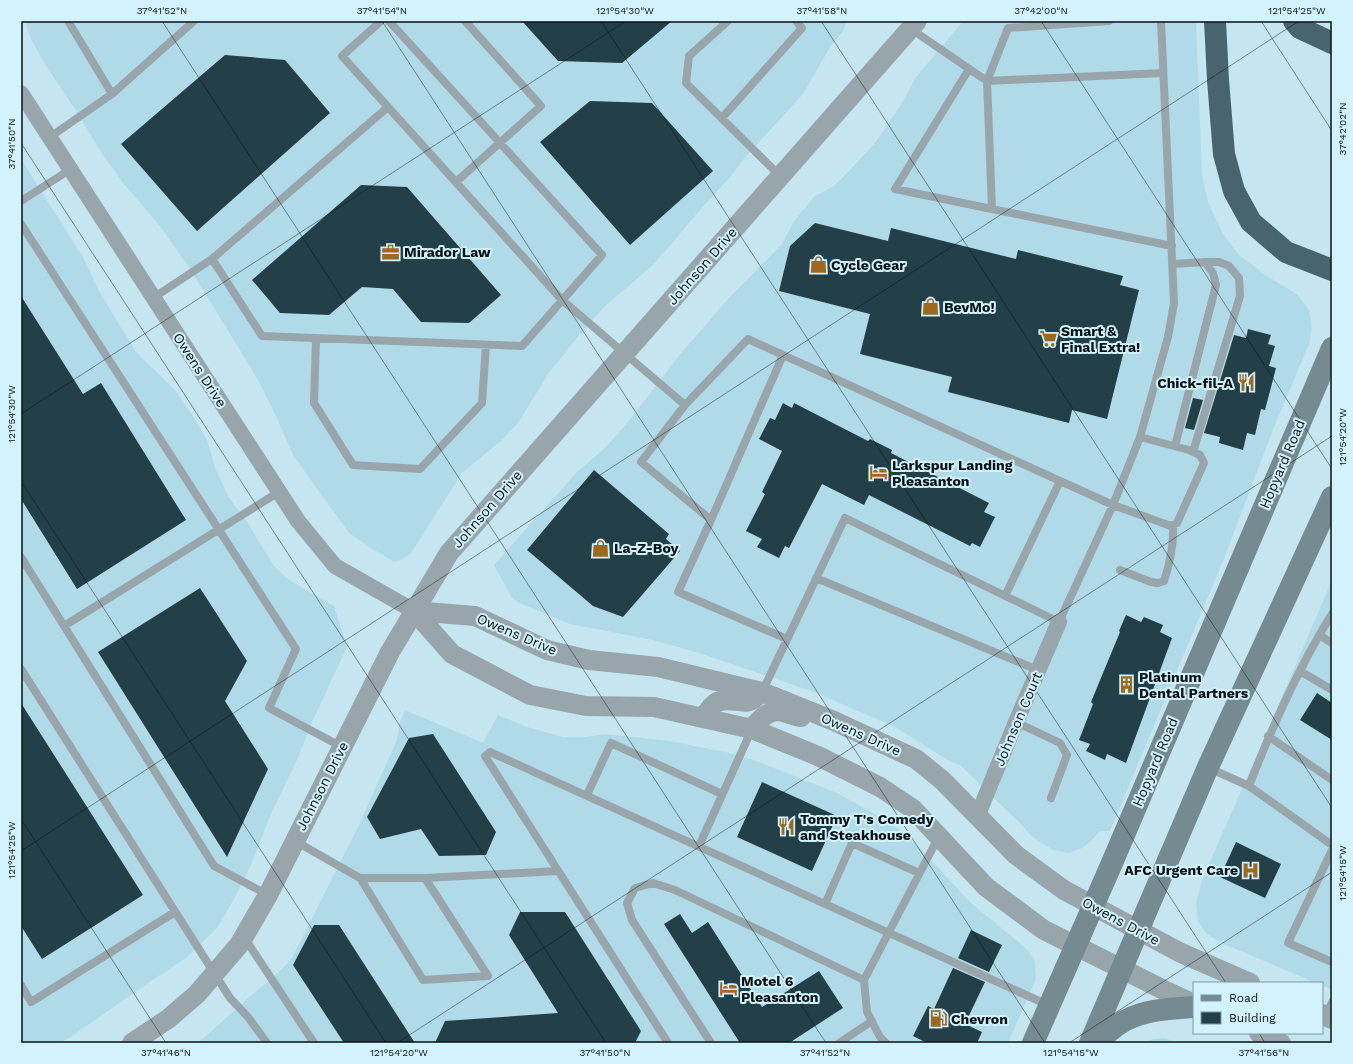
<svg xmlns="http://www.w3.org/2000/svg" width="1353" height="1064" viewBox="0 0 1353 1064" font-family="'Work Sans',sans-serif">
<rect width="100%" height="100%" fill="#c5e5f1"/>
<path fill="#b1dae8" d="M25,21H847L843,31L830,47L803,94L742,161L731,176L699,211L673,242L651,267L606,305L579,335L548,374L518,423L501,441L462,473L411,553L403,559L394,562L368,546L349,533L315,486L293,455L276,416L258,380L235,342L188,266L160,226L123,183L101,152L75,109L43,61L30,37Z
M963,21H1196L1202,175L1208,202L1223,234L1239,255L1267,276L1298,295L1309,310L1312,328L1309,344L1274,427L1225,556L1110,831H1100L1091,841L1082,848L1069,853L1053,850L1031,836L1022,825L960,765L949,761L895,727L814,692L699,653L653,640L570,624L519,603L512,598L494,565L576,473L606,447L629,421L677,358L727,300L782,244L794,221L814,197L834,186L849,171L875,143L902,103L916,77Z
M21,159L84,259L99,291L136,352L176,391L200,427L207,440L215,467L228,496L249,525L274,566L289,580L334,606L347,647L313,720L297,760L271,814L251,865L234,899L217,928L186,958L151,981L72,1036L60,1043H21Z
M1332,580V990L1322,985V983H1316L1224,944L1207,934L1198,921L1196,902L1202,880L1276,711Z
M405,710L483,743L498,715L527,727L563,737H585L605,734L670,741L730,753L756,761L837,793L873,813L893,825L918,846L971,903L1028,950L1035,962L1036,979L1008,1043H198L246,1000L278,973L292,958L359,825L397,740L400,722Z
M1165,1038L1177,1043H1144L1153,1039Z"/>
<path fill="#234049" d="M522,21H672L622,63L558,61Z
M225,55L285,60L330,113L197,231L121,144Z
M590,101L652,103L713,171L630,245L540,142Z
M361,185L407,187L501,295L469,323L421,322L393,289L362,287L329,315L280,313L252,280Z
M815,223L888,241L891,228L1016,259L1018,250L1123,276L1120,285L1139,290L1107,419L1072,410L1069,423L948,392L952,377L860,354L870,314L779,291L790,246Z
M21,296L83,394L101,383L186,520L77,589L21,499Z
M1248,329L1271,335L1268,344L1275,346L1269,366L1276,368L1265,410L1261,409L1255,435L1247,433L1243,450L1219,443L1220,437L1204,433L1234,335L1246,338Z
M1193,398L1203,400L1194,430L1185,428Z
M783,403L792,408L794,403L868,441L870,439L892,450L891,453L989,503L984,512L995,517L980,547L972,543L970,546L869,495L864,505L822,484L789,548L785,546L779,558L757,547L762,539L746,531L765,494L762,492L782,451L759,439L770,418L775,420Z
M594,470L669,534L666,539L680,551L623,617L593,606L527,550Z
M200,588L247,661L225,701L268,769L227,857L98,652Z
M1126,615L1141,622L1144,617L1163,625L1160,632L1172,638L1126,763L1107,754L1105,760L1086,751L1090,744L1079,740L1093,704L1091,702L1120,632L1119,631Z
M1317,693L1332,703V740L1300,720Z
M21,703L143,895L42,959L21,926Z
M433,734L496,832L486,855L439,856L421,829L380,839L367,817L409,738Z
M762,782L837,816L812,871L737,837Z
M1236,842L1281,864L1265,898L1220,877Z
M520,912H565L641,1031L635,1043H435L445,1021L558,1013L509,935Z
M680,914L692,933L708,922L762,1007L819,971L843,1008L789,1043H740L664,924Z
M314,925H339L415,1043H344L293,965Z
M971,930L1002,945L989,972L958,958Z
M953,968L985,982L965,1024L982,1032L977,1043H927L913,1036L928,1006L934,1009Z"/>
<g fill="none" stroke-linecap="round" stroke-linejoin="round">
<path stroke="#98a6ab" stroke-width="8" d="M68,21L112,94
M381,21L342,56L562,300L685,405
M728,21L689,56L686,83L780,176
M911,29L987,81L1163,73
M969,69L895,189L1172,246
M722,118L802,28L796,21
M50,137L112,94L194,21
M456,182L541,106L465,21
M21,201L71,169
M992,209L987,81L1008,28L1109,21
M21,224L296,649L269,708L342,747
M212,259L262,336L522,346L602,255L389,21
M1173,264L1205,262L1213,273L1216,285L1175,446
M153,298L212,259L388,107
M316,338L314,403L353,465L420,469L482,403L486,345
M1193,452L1240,296L1239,278L1229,266L1219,262H1205
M711,520L783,355
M21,557L214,866L268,895
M1120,570L1151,582L1158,583L1164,581C1170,563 1174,544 1173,525
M816,578L1038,670
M1005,596L1060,481
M64,626L279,492
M1319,635L1332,643
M787,639L678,592L711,520L641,462L685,405L748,339L1113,505L1140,437L1168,337L1174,303L1161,21
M21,669L230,998L248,1017L267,1043
M1300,671L1332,690
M762,692L845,518L1059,622L1113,505L1171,526L1177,523L1204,463L1200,455L1189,450L1140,437
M1016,722L1060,743L1067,755L1051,798
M1268,736L1332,780
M1209,768L1249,786L1332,845
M1249,786C1272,727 1298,668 1332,614
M587,795L611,743L722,794
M295,841L360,878
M699,846L752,729
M1332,850L1288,943L1332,962
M425,878L488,976L423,980L360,878H425L558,871
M825,904L852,843L919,873
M244,937L314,1043
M21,985L31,1002L175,912
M1326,1016L1332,1002
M668,1043L485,756L490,752L1048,1005
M711,1043L632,920L627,903L635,888L653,883L675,890L864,980
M839,1043L872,1021
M886,1043L880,1037L867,1012L864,980L939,836"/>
<path stroke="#98a6ab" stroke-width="16" d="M21,93L298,521L335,566L414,611
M977,817L1016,722L1059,622"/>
<path stroke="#98a6ab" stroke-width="20" d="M414,611L475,616L547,650L589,660L658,667L762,692L834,721L916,759L942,780L1016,855L1064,890L1179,952L1250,983
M414,611L452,654L530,695L586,706L654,707L752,729L818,756L880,787L913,809L986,887L1044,930L1164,990L1194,1004
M704,718C714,699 720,699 740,701C744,702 749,702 752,700C756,698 759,694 762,692
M752,729C758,721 767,711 778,711C786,712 793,716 801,717
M1322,1014L1332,1019
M1259,1033L1281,1043
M132,1043L168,1019L197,994L239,945L268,895L390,652L449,553L917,21"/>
<path stroke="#768a91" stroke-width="22" d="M1033,1043L1112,863L1332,348
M1090,1043L1208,767L1332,497
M1096,1043C1105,1036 1115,1025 1126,1020C1148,1009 1170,1009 1194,1007"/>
<path stroke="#48656f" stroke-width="22" d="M1215,21L1218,80L1224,154L1234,191L1251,222L1286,252L1332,270
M1294,21L1300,28L1332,43"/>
</g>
<path fill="none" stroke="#061115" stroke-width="1" stroke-opacity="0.45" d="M162,21L826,1043M382,21L1045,1043M601,21L1226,983M821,21L1332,808M1041,21L1332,469M1261,21L1332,131M21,143L606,1043M21,414L626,21M21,481L386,1043M21,819L166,1043M21,851L1299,21M1259,1033L1265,1043M397,1043L1332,436M1069,1043L1332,872"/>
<defs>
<symbol id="office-bare" viewBox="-9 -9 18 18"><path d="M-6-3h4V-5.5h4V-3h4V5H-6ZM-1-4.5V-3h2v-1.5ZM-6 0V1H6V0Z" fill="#9c691f" stroke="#d2f2fe" stroke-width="2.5" paint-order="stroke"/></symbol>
<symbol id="shop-bare" viewBox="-9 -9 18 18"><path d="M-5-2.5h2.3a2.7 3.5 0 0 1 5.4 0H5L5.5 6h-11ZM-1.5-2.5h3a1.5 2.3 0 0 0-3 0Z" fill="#9c691f" stroke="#d2f2fe" stroke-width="2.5" paint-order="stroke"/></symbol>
<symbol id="supermarket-bare" viewBox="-9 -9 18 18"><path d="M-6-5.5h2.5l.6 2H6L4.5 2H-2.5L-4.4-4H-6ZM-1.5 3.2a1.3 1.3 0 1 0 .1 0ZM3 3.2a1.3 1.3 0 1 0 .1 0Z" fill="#9c691f" stroke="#d2f2fe" stroke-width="2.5" paint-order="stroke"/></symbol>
<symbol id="restaurant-bare" viewBox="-9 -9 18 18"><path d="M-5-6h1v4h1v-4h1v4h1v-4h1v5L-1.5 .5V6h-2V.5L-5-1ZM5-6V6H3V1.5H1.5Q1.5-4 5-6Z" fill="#9c691f" stroke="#d2f2fe" stroke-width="2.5" paint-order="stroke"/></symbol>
<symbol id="hotel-bare" viewBox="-9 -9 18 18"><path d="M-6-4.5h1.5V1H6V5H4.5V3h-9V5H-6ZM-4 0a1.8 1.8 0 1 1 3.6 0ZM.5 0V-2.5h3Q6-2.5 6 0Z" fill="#9c691f" stroke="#d2f2fe" stroke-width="2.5" paint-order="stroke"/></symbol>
<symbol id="building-bare" viewBox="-9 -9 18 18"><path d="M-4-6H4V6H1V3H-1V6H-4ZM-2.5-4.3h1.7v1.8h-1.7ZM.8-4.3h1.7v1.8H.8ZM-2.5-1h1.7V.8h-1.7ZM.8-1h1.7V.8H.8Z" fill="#9c691f" stroke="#d2f2fe" stroke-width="2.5" paint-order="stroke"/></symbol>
<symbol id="hospital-bare" viewBox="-9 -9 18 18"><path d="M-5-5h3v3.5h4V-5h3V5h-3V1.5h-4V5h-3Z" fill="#9c691f" stroke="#d2f2fe" stroke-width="2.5" paint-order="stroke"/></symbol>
<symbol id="fuel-bare" viewBox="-9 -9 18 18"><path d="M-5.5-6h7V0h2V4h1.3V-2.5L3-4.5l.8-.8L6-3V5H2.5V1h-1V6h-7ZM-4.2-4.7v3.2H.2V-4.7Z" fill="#9c691f" stroke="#d2f2fe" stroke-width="2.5" paint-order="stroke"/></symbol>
</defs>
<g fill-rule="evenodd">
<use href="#office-bare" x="378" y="240" width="25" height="25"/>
<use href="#shop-bare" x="806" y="252" width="25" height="25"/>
<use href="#shop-bare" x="918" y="294" width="25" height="25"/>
<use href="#supermarket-bare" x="1036" y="326" width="25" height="25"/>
<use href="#restaurant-bare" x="1234" y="370" width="25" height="25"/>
<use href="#hotel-bare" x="866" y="460" width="25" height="25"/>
<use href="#shop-bare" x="588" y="536" width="25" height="25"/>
<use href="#building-bare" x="1114" y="672" width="25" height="25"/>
<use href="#restaurant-bare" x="774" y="814" width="25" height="25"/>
<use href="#hospital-bare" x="1238" y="858" width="25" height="25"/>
<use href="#hotel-bare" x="716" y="976" width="25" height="25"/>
<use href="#fuel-bare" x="926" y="1006" width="25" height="25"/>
</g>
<g text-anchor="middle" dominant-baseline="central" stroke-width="4" stroke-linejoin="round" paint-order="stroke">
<g font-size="14" font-weight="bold" fill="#061115" stroke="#d2f2fe" text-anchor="start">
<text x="404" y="252">Mirador Law</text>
<text x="831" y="265">Cycle Gear</text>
<text x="944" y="307">BevMo!</text>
<text x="1061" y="331">Smart &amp;<tspan x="1061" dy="16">Final Extra!</tspan></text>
<text x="1233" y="383" text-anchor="end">Chick-fil-A</text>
<text x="892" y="465">Larkspur Landing<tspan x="892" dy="16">Pleasanton</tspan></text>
<text x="614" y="548">La-Z-Boy</text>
<text x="1139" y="677">Platinum<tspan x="1139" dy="16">Dental Partners</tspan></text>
<text x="800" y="819">Tommy T's Comedy<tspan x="800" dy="16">and Steakhouse</tspan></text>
<text x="1238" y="870" text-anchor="end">AFC Urgent Care</text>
<text x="741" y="981">Motel 6<tspan x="741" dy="16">Pleasanton</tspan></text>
<text x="951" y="1019">Chevron</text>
</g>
<g font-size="14" fill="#061115" stroke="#d2f2fe">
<text transform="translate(702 266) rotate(-49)">Johnson Drive</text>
<text transform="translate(200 370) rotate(57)">Owens Drive</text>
<text transform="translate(1282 464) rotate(-67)">Hopyard Road</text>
<text transform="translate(487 509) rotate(-49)">Johnson Drive</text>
<text transform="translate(517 634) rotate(23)">Owens Drive</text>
<text transform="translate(1018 719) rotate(-67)">Johnson Court</text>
<text transform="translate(861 734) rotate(24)">Owens Drive</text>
<text transform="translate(1155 762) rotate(-67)">Hopyard Road</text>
<text transform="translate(322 786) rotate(-63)">Johnson Drive</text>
<text transform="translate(1121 921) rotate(28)">Owens Drive</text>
</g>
</g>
<rect width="1353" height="1064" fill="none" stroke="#d2f2fe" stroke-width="44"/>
<rect x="1193" y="982" width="130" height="52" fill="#d2f2fe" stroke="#8098a1"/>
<rect x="1201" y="995" width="20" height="6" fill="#768a91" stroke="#8098a1"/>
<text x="1229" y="1002" font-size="12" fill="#061115">Road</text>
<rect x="1201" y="1012" width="20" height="12" fill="#234049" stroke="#8098a1"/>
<text x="1229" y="1022" font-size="12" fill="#061115">Building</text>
<rect x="22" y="22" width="1309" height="1020" fill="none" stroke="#061115" stroke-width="1.5"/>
<g font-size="10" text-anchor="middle" fill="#061115">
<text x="162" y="14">37°41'52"N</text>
<text x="382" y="14">37°41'54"N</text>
<text x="625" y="14">121°54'30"W</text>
<text x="822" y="14">37°41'58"N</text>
<text x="1041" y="14">37°42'00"N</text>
<text x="1297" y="14">121°54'25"W</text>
<text transform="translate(1342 129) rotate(-90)" y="4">37°42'02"N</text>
<text transform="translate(11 144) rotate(-90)" y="4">37°41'50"N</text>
<text transform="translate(11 414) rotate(-90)" y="4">121°54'30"W</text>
<text transform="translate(1342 437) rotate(-90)" y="4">121°54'20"W</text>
<text transform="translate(11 850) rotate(-90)" y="4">121°54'25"W</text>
<text transform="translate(1342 873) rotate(-90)" y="4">121°54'15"W</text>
<text x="166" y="1056">37°41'46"N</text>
<text x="399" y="1056">121°54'20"W</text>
<text x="605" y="1056">37°41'50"N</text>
<text x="825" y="1056">37°41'52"N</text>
<text x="1071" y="1056">121°54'15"W</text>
<text x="1264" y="1056">37°41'56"N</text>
</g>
</svg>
